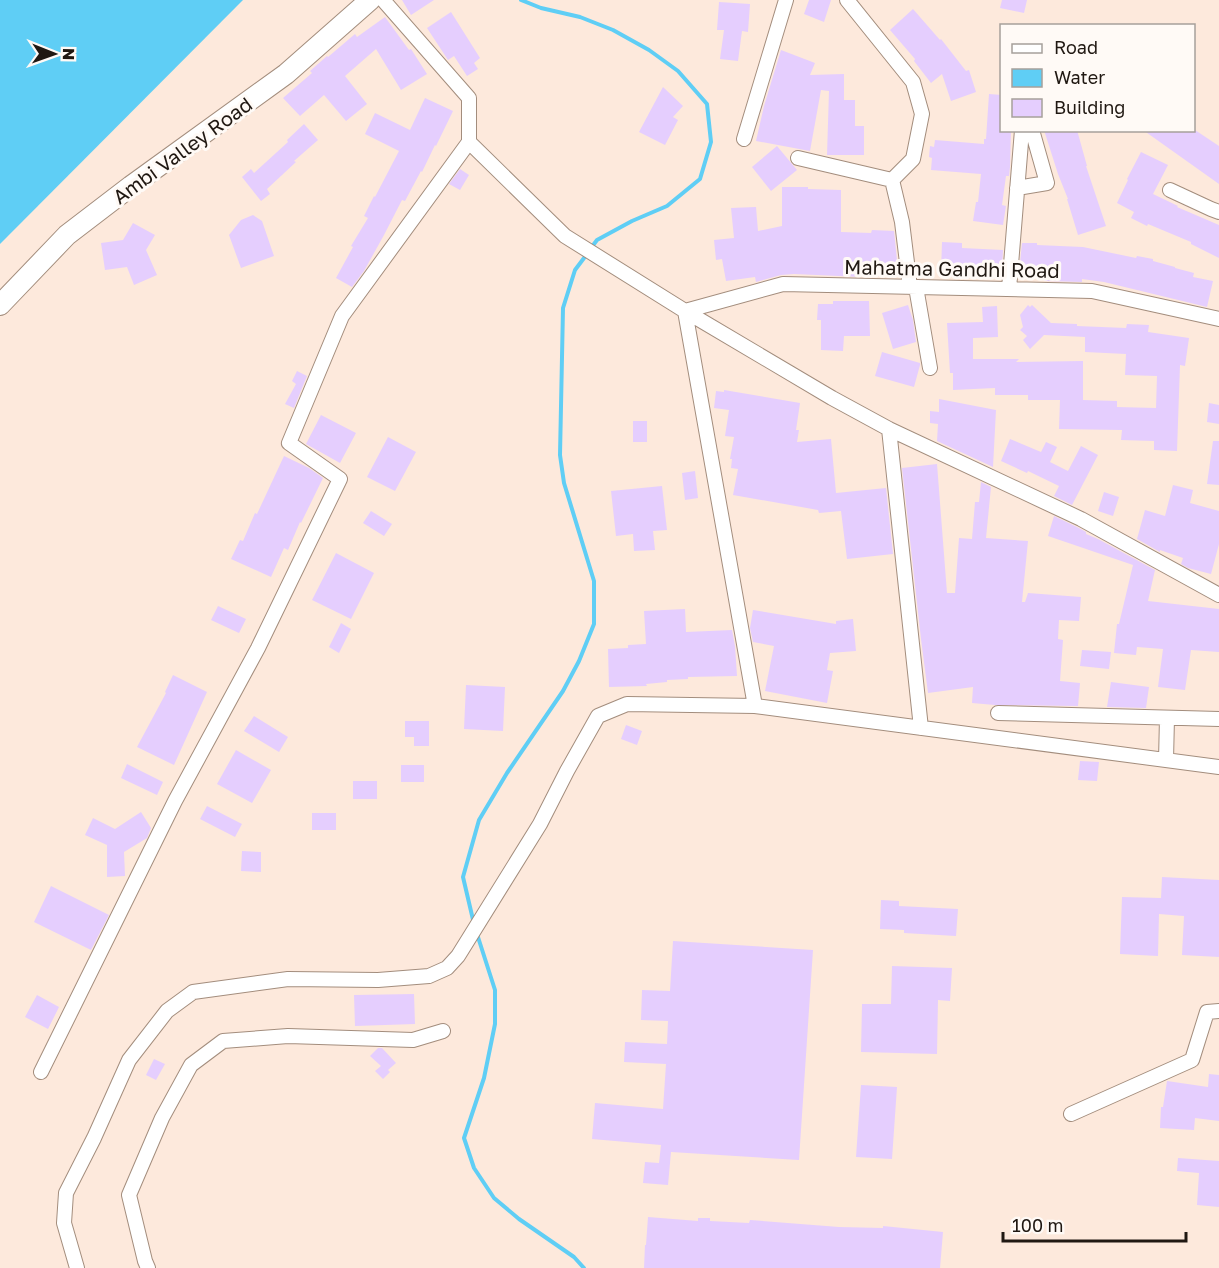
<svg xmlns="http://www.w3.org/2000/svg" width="1219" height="1268" viewBox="0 0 1219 1268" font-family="'Golos Text',sans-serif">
<rect width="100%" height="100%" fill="#fde9dc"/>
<path fill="#5fcef5" d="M0,0H243L0,244Z"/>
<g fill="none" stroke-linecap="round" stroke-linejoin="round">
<path stroke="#5fcef5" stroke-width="4" d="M521,0L541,8L580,17L613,30L649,50L678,71L707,104L711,142L700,179L667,206L632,221L597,240L591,248
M474,924L463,877L479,820L507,773L563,691L579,661L594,624V581L564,483L560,455L563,308L575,270L587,254
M477,934L495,990V1024L484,1078L464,1138L474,1168L494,1198L519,1219L574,1257L584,1268"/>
</g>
<path fill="#e5cefe" d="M402,0H434L411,15Z
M809,0H831L824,22L804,14Z
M1002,0H1027L1024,13L1000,8Z
M719,2L750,4L748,32L742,31L738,61L720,59L724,30H717Z
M913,9L940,40L941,39L966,71L969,70L976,92L951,101L942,74L931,83L914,61L915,59L890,30Z
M451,12L480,58L474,63L478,69L467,76L454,56L448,60L427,28Z
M385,17L409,50L411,49L427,74L401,90L376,49L345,76L367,104L346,121L324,95L300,116L283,98L312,73L310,71L327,56L328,57L355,34L357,37Z
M781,50L815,63L810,75L844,74V100H855V126H864V155H827L829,91L821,90L810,151L756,141L764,106Z
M663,87L683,106L673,117L678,120L665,145L639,132Z
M989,94L1002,95V130H1011L1010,167L1009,176H1006L1002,205L1006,206L1003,225L973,221L976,202H978L981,174L931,170L932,158L929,157L930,146L934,147L935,140L984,144V139H986Z
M425,98L453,111L436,146L435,145L422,172L421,171L405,201L402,200L384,235L364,271L352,287L336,278L353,247L351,246L368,218L364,216L374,196L375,197L399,151L365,134L375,113L410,130Z
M304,124L318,140L294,161L296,162L267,189L270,194L261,201L242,177L251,169L254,173L288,142L287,140Z
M1044,130H1077L1087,166H1086L1106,226L1078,235L1067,199H1068L1058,174Z
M1143,130H1195L1219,146V184Z
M777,146L797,170L771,191L752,167Z
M1141,152L1168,165L1153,194L1178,206L1177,207L1219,225V258L1191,244V242L1148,224L1147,226L1131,218L1134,212L1117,203L1128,180L1127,179Z
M460,169L469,175L460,190L449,184Z
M782,187H808V189L841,190V232L871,233L872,230L894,231L898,270L861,269V277L794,274L781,275L756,282L755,277L726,281L722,259L716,260L714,240L734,238L731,208L756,207L758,231L782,226Z
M253,215L262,221L274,256L241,268L229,235L241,220Z
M133,223L155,235L146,250L157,275L134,285L127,267L105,270L101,243L123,240Z
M942,242L962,243V248L1003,250L1002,268L961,266V273L941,272Z
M1022,243H1037V245L1083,247L1136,258L1137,256L1153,259V261L1175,267V268L1194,273L1193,277L1213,281L1207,307L1104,282L1082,279V282L1044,281L1045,273H1019Z
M833,301H869L870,336H844L843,351L821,350V320H817L818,304H833Z
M908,305L913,320L916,342L893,349L882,313Z
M1028,305L1030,307L1032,305L1051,323L1077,324V326L1126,328L1127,324L1149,325L1148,332L1189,338L1185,366L1180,365L1177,451L1154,450V441L1121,440L1122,430L1059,429L1060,400H1028V395H995V388L953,390V373H950L947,323L983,322L982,307L997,306L998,337L973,338V359H1019L1016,362L1083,361V400L1117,401V407L1156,408L1157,376L1125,375L1126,354L1085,352V337L1044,335L1030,349L1023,340L1027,336L1020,330L1023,327L1020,315Z
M882,352L920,363V365L914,387L875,376Z
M297,371L307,376L294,408L285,404L296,384L292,381Z
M724,390L800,403L796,430H799L797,442L831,439L836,493L886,488L893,554L847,559L841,511L819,513L818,510L733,495L738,469L731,468L732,459H730L734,437L725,436L729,410L714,408L716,391L724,392Z
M939,399L996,410L993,467L937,441L938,424L930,423V411L939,412Z
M1209,403L1219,405V424L1207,422Z
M321,415L356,433L340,463L306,444Z
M633,421H647V442H633Z
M388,437L416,452L395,491L367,477Z
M1010,439L1041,452L1046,442L1057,447L1050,462L1068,471L1081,446L1098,455L1072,505L1054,496L1059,486L1028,471L1027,473L1001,461Z
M1213,441H1219V485L1207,484Z
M284,456L309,468L323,478L301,523L300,522L288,550L284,548L271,577L231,559L240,540L243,541L255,513L257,514Z
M937,464L947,593H955L959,538L972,539L975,502H979L981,482L991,487L986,538L1028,541L1022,602H1025L1028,593L1081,597L1079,621L1059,620L1058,639L1063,640L1060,681L1080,683L1078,706L995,705L972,703L973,687L928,693L921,639L902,468Z
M695,471L698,498L685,500L682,473Z
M1173,485L1193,490L1190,503L1219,511V544L1211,574L1188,568L1181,564L1183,558L1160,550V552L1137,539L1145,510L1165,516Z
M662,486L667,530L653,531L655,550L634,551L633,534L616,536L611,491Z
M1104,492L1119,497L1113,516L1098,511Z
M371,511L392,524L384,536L363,523Z
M1054,516L1077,527L1086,532V534L1098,539L1155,570L1148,601L1219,609V652L1191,650L1185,690L1158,687L1163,649L1137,647L1136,655L1114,653L1117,624H1119L1133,565L1048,536Z
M336,553L374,573L351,619L312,600Z
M218,606L246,619L239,633L211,620Z
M685,609L686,632L732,630L735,646L737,676L688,677V679L667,680V682L646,684L647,686L609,687L608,649L628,648V645L646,644L644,611Z
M753,610L836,624V621L853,619L856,651L830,653L827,670L833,671L827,703L765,691L774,646L753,642L750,628Z
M341,623L351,629L339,653L329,647Z
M1082,650L1111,652L1109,669L1080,666Z
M173,675L207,692L174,765L137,747L166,693L165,692Z
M1111,682L1149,687L1146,708L1107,707Z
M466,685L505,687L503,731L464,729Z
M254,716L288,737L279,752L244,731Z
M405,721H429V746H414V737H405Z
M626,725L642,731L637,745L621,739Z
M236,750L271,770L252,803L217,784Z
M1080,761L1099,762L1097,781L1078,780Z
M127,764L163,782L157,795L121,778Z
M401,765H424V782H401Z
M353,781H377V799H353Z
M207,806L242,824L235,837L200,819Z
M141,812L151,828L147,838L124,852L125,876L107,877V845L85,835L93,818L115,829Z
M312,813H336V830H312Z
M242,851L261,852V872L241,871Z
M1162,877L1219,880V957L1182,955L1184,916L1159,914L1158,956L1120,954L1122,897L1161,898Z
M51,886L109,915L91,950L34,922Z
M881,900L899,901V906L958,909L956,936L904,933V930L880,929Z
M673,941L813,950L799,1160L671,1152L668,1185L643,1183L645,1162L659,1163L661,1145L592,1139L595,1103L663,1109L666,1064L624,1062L625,1042L667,1044L668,1021L641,1020L642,990L670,991Z
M892,966L952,968L950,1001L938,1000L937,1054L861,1052L862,1004H891Z
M414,994L415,1024L355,1026L354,995Z
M37,995L59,1007L48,1029L25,1017Z
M378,1048H382L396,1063L388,1070L390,1072L383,1079L375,1071L381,1066L370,1056Z
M154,1059L165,1064L156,1080L146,1075Z
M1209,1074L1219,1075V1121L1195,1118L1194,1130L1160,1128L1161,1107H1163L1167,1081L1208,1087Z
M861,1085L897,1087L892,1159L856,1157Z
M1178,1158L1219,1161V1207L1197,1205L1199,1173L1177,1171Z
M648,1217L698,1221V1218H710V1221L749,1223L750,1220L839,1227L883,1228V1226L943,1232L940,1268H644L645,1245H646Z"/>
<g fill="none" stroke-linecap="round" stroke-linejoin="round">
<defs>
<path id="minor" d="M383,0L469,98V142L565,236L685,311L832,398L889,429L1081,519L1219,595
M847,0L913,82L922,114L913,159L892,180L902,222L910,287
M744,139L786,0
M798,158L892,180
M1017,188L1047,183L1032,130
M1170,190L1211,209L1219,212
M916,287L930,368
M1009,289L1022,130
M1219,319L1092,291L783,284L685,311L755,706L1219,767
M889,429L921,728
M998,713L1219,719
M1166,760L1167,718
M41,1072L175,801L258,648L340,479L289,443L342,316L469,142
M1071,1114L1192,1060L1207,1012L1219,1011
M77,1268L64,1223L66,1193L94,1138L129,1060L167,1011L193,992L288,979L378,980L429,976L447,968L458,956L540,824L567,771L598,716L627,704L755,706
M148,1268L145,1261L129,1195L162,1118L191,1065L223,1041L288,1036L413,1040L443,1031"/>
<path id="secondary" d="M0,305L67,235L131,186L286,74L370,0"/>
</defs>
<use href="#minor" stroke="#a38d7d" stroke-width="16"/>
<use href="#secondary" stroke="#a38d7d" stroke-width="22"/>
<use href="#minor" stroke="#fff" stroke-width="14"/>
<use href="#secondary" stroke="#fff" stroke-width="20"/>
</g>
<g text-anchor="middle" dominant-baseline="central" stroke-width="6" stroke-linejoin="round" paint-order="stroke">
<g font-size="20" fill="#201812" stroke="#fffaf6">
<text transform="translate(182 150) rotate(-36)">Ambi Valley Road</text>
<text transform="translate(952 268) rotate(1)">Mahatma Gandhi Road</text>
</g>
</g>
<rect x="1000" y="24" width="195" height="108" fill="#fffaf6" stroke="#a6a09b" stroke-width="1.5"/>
<rect x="1012" y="44" width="30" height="9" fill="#ffffff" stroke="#a6a09b" stroke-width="1.5"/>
<text x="1054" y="54" font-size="18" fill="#201812">Road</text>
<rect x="1012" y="69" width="30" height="18" fill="#5fcef5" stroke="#a6a09b" stroke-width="1.5"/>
<text x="1054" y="84" font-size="18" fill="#201812">Water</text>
<rect x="1012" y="99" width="30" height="18" fill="#e5cefe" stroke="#a6a09b" stroke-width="1.5"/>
<text x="1054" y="114" font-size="18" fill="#201812">Building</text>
<g transform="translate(54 54) rotate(91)" stroke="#fffaf6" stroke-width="4.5" paint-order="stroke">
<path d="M0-4.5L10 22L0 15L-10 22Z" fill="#201812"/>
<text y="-9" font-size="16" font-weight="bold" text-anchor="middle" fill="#201812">N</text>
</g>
<path d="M1003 1232v9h183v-9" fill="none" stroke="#201812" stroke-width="3"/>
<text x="1012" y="1232" font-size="18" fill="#201812" stroke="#fffaf6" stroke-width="4.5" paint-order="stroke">100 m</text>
</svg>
